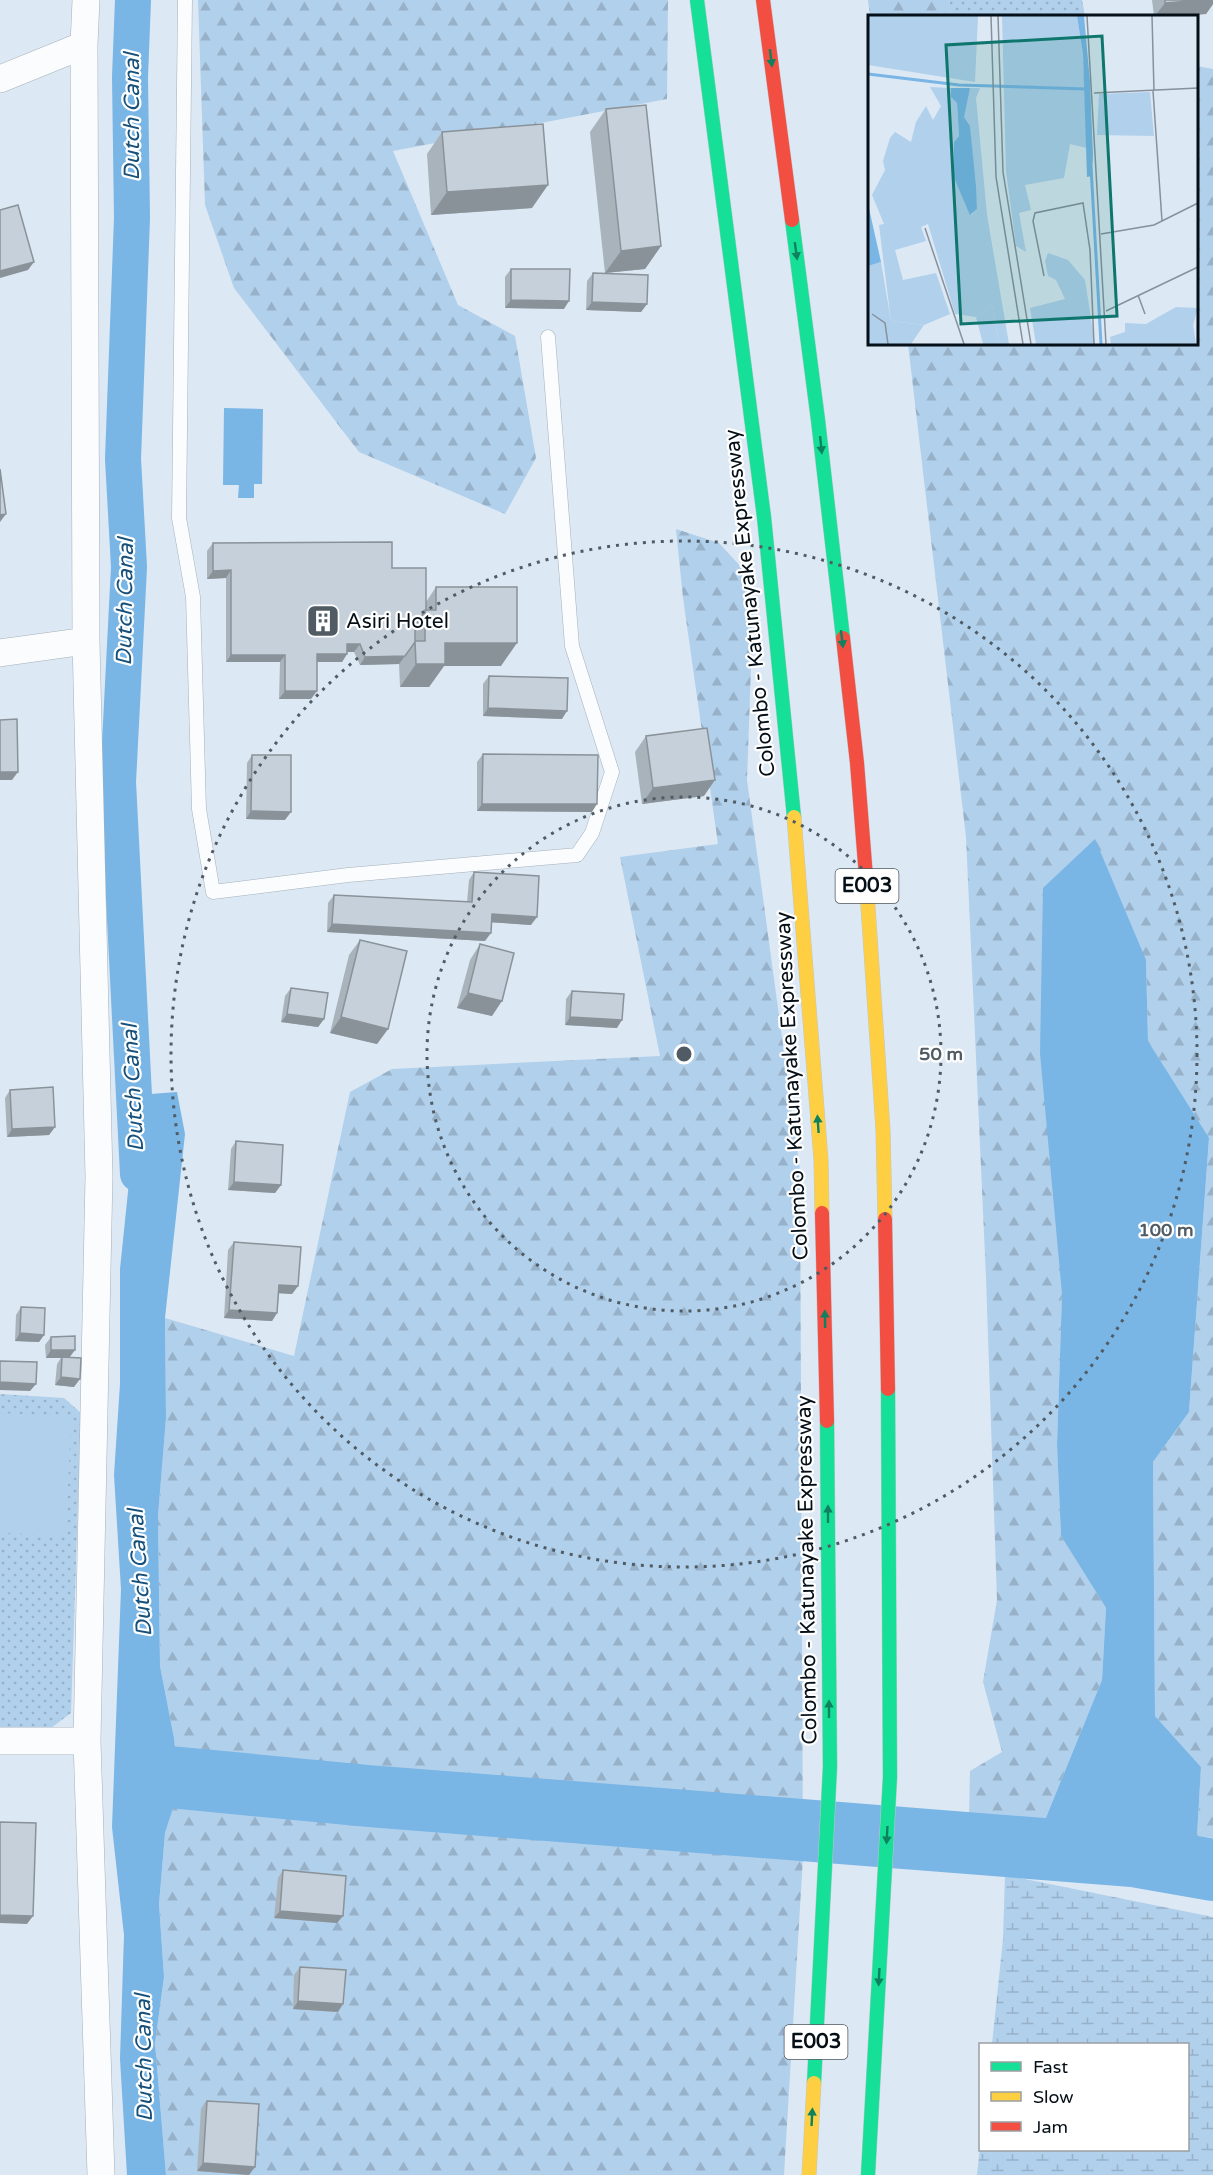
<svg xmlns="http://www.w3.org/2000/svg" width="1213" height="2175" viewBox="0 0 1213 2175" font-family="'Varela Round',sans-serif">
<defs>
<pattern id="grass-dots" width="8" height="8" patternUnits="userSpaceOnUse" patternTransform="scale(1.5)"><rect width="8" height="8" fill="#b1d0eb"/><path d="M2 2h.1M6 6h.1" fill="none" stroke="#97b1c9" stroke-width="1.8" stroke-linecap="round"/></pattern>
<pattern id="forest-firs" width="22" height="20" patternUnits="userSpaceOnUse" patternTransform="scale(1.5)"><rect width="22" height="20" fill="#b1d0eb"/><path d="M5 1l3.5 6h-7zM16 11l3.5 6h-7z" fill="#97b1c9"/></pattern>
<pattern id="wetland-marsh" width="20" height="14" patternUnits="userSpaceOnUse" patternTransform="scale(1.5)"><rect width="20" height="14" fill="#b1d0eb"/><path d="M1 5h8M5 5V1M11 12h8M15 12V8" fill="none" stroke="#97b1c9"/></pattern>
</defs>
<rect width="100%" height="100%" fill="#dce8f4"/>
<path fill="url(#grass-dots)" d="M949,0H1082L1085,16H951Z
M0,1394L64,1398L81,1413L71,1713L51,1728L0,1727Z"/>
<path fill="url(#forest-firs)" d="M198,0H668L667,99L393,151L458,305L515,336L536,458L505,514L359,452L234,288L205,205Z
M868,0H949L951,16H870Z
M1197,66L1213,69V1838L1197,1836L1201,1767L1155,1716L1153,1462L1189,1412L1209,1139L1148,1041L1146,960L1062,1294L1057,1445L1061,1536L1106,1608L1102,1680L1043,1825L969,1821L970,1771L1002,1752L983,1682L997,1600L986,1277L966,837L908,344H1196Z
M676,529L719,543L754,581L747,780L800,1170L803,1857L784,2175H166L155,2043L164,1977L159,1904L165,1833L179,1790L174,1738L160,1666L158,1516L166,1418L165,1318L294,1356L350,1092L392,1069L660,1056L620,857L718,844L683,598Z"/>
<path fill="url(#wetland-marsh)" d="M1005,1875L1213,1917V2175H977L980,2147V2150H1188V2044H992L1003,1939Z"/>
<path fill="#b1d0eb" d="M0,1413L71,1416L66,1535L0,1533Z"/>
<path fill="#79b5e5" d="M224,408L263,409L262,484H254V498H238L239,485H223Z
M1095,839L1146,960L1148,1041L1209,1138L1189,1412L1153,1462L1155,1716L1201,1767L1197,1836L1043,1825L1102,1680L1106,1608L1061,1536L1057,1445L1062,1294L1040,1053L1043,888Z
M177,1092L185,1134L165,1318L166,1418L158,1516L160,1666L174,1738L179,1790L165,1833L159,1904L164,1977L155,2043L166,2175H127L120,2059L124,1935L112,1827L121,1589L114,1475L120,1384V1269L138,1095Z"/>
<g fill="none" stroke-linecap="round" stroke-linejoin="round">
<path stroke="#79b5e5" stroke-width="36" d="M133,0L130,77L132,218L123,459L129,567L118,782L138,1174"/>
<path stroke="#79b5e5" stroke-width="62" d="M149,1775L368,1796L1133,1856L1213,1870"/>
<defs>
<path id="lane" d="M185,0L179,518L193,597L199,809L213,892L348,875L577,855L592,833L612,772L572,646L548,337"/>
<path id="street" d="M86,0L84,45L86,641L99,1176L87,1741L101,2175
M0,79L84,45
M0,653L86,641
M0,1741H87"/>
<path id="fast" d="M697,0L764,517L794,817
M792,220L818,420L843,638
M814,2083L830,1767L827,1421
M868,2175L890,1777L888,1389"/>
<path id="slow" d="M794,817L821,1160L822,1213
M866,877L883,1130L885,1219
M809,2175L814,2083"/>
<path id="jam" d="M763,0L792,220
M843,638L857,763L866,877
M822,1213L827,1421
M885,1219L888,1389"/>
</defs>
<use href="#lane" stroke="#a6b0ba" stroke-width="15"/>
<use href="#street" stroke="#a6b0ba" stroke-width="28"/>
<use href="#fast" stroke="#c0c7cd" stroke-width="15"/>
<use href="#slow" stroke="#c0c7cd" stroke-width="15"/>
<use href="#jam" stroke="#c0c7cd" stroke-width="15"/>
<use href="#lane" stroke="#fafcfd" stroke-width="14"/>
<use href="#street" stroke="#fafcfd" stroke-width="27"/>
<use href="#fast" stroke="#16e098" stroke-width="14"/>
<use href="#slow" stroke="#ffcf43" stroke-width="14"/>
<use href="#jam" stroke="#f24e42" stroke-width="14"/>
</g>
<path fill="#a9b3bb" d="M1152,0H1213V4L1206,14L1179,16H1154Z
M606,109L661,246L645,269L605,273L590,132Z
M442,132L532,208L431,215L427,154Z
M511,269L564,309L505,308V277Z
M593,273L647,304L641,312L586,310L587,281Z
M213,543L392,568L426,602L436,587L501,666H444L429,687H400L399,664L360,665L354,652H347V654L342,662H317L311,699H279L280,662H226V578L207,579V551Z
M489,676L562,719L483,716V684Z
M646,736L704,796L642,804L635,752Z
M483,754L592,812L477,811V762Z
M252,755L285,820L246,819L247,763Z
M474,872L531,925L491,922L485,941L327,932L328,903L334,895L467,902L469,880Z
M360,940L388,1029L377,1044L330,1033L349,955Z
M480,944L492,1016L457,1008L470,960Z
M291,988L324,1019L318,1027L281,1022L285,996Z
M572,991L617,1028L565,1025L566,999Z
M10,1090L55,1127L49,1135L7,1137L5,1098Z
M236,1141L281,1185L275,1193L228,1190L231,1149Z
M234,1242L298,1286L292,1294L279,1293L277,1313L272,1321L224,1318L228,1250Z
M21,1307L44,1335L39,1342L15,1341L16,1315Z
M51,1337L75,1350L69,1357L74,1387L55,1385L57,1364L61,1358H46L45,1345Z
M283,1870L337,1923L274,1918L278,1878Z
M300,1967L338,2012L293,2009L294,1975Z
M207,2101L249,2175L197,2171L201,2109Z"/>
<path fill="#8a9299" d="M1202,0H1213V4L1206,14L1179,16H1155L1165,3Z
M548,185L532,208L431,215L447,192Z
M661,246L645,269L605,273L621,251Z
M34,262L28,270L0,278V271Z
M511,300L569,301L564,309L505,308Z
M592,302L647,304L641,312L586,310Z
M6,514L0,522V515Z
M231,570L226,578L207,579L213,571Z
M445,643H517L501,666H444L429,687H400L416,664Z
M347,644H360L354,652H341Z
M317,654H347L342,662H311Z
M231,655H285L280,662H226Z
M405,656L399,664L360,665L365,657Z
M285,691H317L311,699H279Z
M488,708L567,711L562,719L483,716Z
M0,772H18L12,780H0Z
M715,780L704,796L642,804L653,788Z
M482,804H597L592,812L477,811Z
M251,811L291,812L285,820L246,819Z
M492,914L537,917L531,925L486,922Z
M332,924L491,933L485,941L327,932Z
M468,993L502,1001L492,1016L457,1008Z
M287,1014L324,1019L318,1027L281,1022Z
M341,1017L388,1029L377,1044L330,1033Z
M570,1017L622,1020L617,1028L565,1025Z
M55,1127L49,1135L7,1137L12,1129Z
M234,1182L281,1185L275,1193L228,1190Z
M279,1285L298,1286L292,1294L274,1293Z
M229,1310L277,1313L272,1321L224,1318Z
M20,1333L44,1335L39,1342L15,1341Z
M51,1350H75L69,1358H46Z
M61,1377L80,1379L74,1387L55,1385Z
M0,1382L36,1384L30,1391L0,1390Z
M280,1911L343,1916L337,1923L274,1918Z
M0,1915L33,1916L27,1924L0,1923Z
M298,2001L343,2004L338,2012L293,2009Z
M203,2163L255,2167L249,2175L197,2171Z"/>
<path fill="#c5d0da" stroke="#8a9299" stroke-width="1.5" d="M1165,0H1202L1165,3Z
M646,105L661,246L621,251L606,109Z
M543,124L548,185L447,192L442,132Z
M18,205L34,262L0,271V210Z
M511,269H570L569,301L511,300Z
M593,273L648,275L647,304L592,302Z
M0,469L6,514L0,515Z
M392,542V568H426V610L415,625V642L405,656L365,657L360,644H347V654H317V691H285V655H231V570L213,571V543Z
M436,587H517V643H445V664H416L415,641H425V610H436Z
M489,676L568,678L567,711L488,708Z
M17,719L18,772H0V720Z
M707,728L715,780L653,788L646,736Z
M483,754L598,755L597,804H482Z
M252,755H291V812L251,811Z
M474,872L539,876L537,917L492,914L491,933L332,924L334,895L472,902Z
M360,940L407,951L388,1029L341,1017Z
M480,944L514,953L502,1001L468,993Z
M291,988L328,993L324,1019L287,1014Z
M572,991L624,994L622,1020L570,1017Z
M53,1087L55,1127L12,1129L10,1090Z
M236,1141L283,1145L281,1185L234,1182Z
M234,1242L301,1247L298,1286L279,1285L277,1313L229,1310Z
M21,1307L45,1308L44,1335L20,1333Z
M75,1336V1350H51V1337Z
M62,1357L81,1358L80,1379L61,1377Z
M0,1361L37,1362L36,1384L0,1382Z
M0,1822L36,1823L33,1916L0,1915Z
M283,1870L346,1876L343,1916L280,1911Z
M300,1967L346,1970L343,2004L298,2001Z
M207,2101L259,2104L255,2167L203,2163Z"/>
<defs><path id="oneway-solid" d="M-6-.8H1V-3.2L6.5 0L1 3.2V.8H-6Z" transform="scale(1.5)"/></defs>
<g fill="#0e825e">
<use href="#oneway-solid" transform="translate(771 58) rotate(83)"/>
<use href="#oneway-solid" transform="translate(796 251) rotate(82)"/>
<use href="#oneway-solid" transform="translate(821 445) rotate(84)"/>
<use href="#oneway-solid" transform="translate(842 639) rotate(83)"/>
<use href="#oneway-solid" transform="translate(818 1124) rotate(-94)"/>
<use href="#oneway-solid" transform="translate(825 1319) rotate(-91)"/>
<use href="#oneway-solid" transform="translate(828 1514) rotate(-90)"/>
<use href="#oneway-solid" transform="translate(829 1709) rotate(-90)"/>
<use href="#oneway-solid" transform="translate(887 1835) rotate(93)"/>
<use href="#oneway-solid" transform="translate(879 1977) rotate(93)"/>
<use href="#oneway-solid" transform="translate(812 2117) rotate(-87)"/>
</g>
<g fill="none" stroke="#505b64" stroke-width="3" stroke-dasharray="3 6">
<circle cx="684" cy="1054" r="257"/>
<circle cx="684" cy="1054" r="513"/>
</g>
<defs>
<symbol id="building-square" viewBox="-11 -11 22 22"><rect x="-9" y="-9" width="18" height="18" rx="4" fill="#505b64" stroke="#fff"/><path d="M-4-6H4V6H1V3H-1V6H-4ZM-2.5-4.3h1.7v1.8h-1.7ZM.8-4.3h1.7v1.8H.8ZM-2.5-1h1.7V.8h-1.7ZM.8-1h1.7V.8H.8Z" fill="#fff"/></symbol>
</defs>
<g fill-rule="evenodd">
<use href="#building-square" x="304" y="602" width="38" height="38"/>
</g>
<g text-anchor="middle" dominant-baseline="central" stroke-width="4.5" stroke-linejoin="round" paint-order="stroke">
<g fill="#fff" stroke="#50575d" stroke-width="1.5">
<rect x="835.5" y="869" width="63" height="34" rx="4.5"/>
<rect x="784.5" y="2025" width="63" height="34" rx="4.5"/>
</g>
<g font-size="20" font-weight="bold" fill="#050f17">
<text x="867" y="886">E003</text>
<text x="816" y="2042">E003</text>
</g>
<g font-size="21" fill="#050f17" stroke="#fff">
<text transform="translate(750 603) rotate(-96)">Colombo - Katunayake Expressway</text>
<text transform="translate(792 1086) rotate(-93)">Colombo - Katunayake Expressway</text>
<text transform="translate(807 1570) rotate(-91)">Colombo - Katunayake Expressway</text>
</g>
<g font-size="21" fill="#050f17" stroke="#fff" text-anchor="start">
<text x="346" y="621">Asiri Hotel</text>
</g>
<g font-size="22" font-style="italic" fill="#17517b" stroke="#fff">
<text transform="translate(132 117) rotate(-90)">Dutch Canal</text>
<text transform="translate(125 602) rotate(-89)">Dutch Canal</text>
<text transform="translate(133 1088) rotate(-93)">Dutch Canal</text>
<text transform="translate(140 1573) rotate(-94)">Dutch Canal</text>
<text transform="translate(144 2058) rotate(-91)">Dutch Canal</text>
</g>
</g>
<g transform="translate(868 15)">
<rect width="330" height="330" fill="#dce8f4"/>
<path d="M282,77L286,121L229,120L231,79ZM13,247L23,306L56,310L43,329H18L0,304V251ZM124,290L131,329H115L108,302Z" fill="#b1d0eb"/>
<path d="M134,1H209L215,39L219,133L202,129L196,163L157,170L163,195L151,198L158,237L148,231L138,156ZM62,72L83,73V82L89,88L91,121L86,127V163L103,200L109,194L102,111L96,102V92L102,73H112L108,83L119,200L141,329H131L124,290L108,302L87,299L60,209L53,212L58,226L27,235L35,265L68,258L82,299L56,310L23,306L11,210L16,209L4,180L17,155L15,146L22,123L27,117L43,127L48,107L58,91L65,105L73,91ZM180,238L200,245L217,265L227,329H168L162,293L197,284L188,265L180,261L177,246ZM308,292L330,293L325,310L328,329H243L242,322L257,317V308L278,309ZM1,303L18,317V329H0Z" fill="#b1d0eb"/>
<path d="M0,1H110L107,67L0,50Z" fill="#b1d0eb"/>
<path d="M209,1H216L222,67L225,139L224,161L219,162L215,39ZM83,73H102L96,102L102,111L108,172L109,194L102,200L86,163V127L91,121L89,88L83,82ZM0,189L13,247L0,251Z" fill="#79b5e5"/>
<path fill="none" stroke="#79b5e5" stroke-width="3" d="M0,59L91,70L218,74M223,152L233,329"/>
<path fill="none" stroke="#86919c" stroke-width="1.5" d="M123,1L128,162L155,329M130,1L135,157L163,329M219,1L238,329M284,1L286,76M285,76L294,206M226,78L330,73M57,213L96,329M233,219L286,210L330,188M176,261L165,206L167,198L215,188L222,235L226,329M270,280L277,299M238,296L330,252M4,299L17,308L20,329"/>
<path fill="#0f766e" fill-opacity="0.15" stroke="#0f766e" stroke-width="3" d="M234,21L249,301L93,309L78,30Z"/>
<rect width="330" height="330" fill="none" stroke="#050f17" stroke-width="3"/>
</g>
<circle cx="684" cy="1054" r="9" fill="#505b64" stroke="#fff" stroke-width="3"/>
<g font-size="18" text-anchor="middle" font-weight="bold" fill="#505b64" stroke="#fff" stroke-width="4.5" stroke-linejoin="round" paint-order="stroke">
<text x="941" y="1060">50 m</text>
<text x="1166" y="1236">100 m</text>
</g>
<rect x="979" y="2043" width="210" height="108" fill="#ffffff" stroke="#9b9fa2" stroke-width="1.5"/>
<rect x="991" y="2062" width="30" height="9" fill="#16e098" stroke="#9b9fa2" stroke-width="1.5"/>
<text x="1033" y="2073" font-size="18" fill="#050f17">Fast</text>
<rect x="991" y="2092" width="30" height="9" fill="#ffcf43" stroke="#9b9fa2" stroke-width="1.5"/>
<text x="1033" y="2103" font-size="18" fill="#050f17">Slow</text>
<rect x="991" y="2122" width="30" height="9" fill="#f24e42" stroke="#9b9fa2" stroke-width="1.5"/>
<text x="1033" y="2133" font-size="18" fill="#050f17">Jam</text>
</svg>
